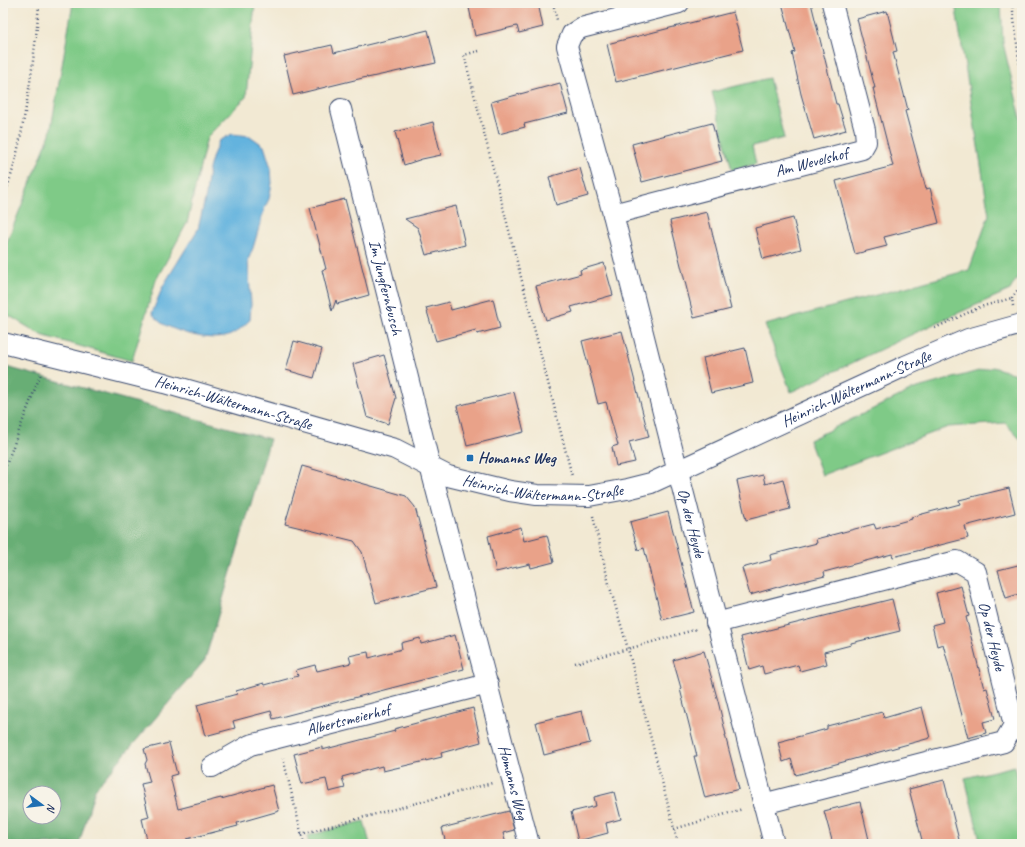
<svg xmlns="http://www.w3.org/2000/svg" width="1025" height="847" viewBox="0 0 1025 847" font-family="Caveat,sans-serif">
<rect width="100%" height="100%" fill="#f7f3e8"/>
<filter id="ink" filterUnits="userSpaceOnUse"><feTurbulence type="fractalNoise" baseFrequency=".025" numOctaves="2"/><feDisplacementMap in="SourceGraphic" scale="8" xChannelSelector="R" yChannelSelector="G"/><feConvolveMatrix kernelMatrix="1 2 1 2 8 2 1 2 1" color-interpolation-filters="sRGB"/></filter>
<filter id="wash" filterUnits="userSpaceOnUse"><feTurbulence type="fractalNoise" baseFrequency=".012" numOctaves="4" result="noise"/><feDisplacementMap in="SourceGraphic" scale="16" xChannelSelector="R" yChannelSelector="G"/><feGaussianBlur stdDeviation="0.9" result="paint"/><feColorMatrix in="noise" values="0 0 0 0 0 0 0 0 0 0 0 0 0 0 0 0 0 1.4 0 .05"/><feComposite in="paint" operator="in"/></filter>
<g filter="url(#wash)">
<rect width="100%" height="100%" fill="#f2e9d3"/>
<path fill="#7fca87" stroke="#4d7c72" d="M73,3H255L246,97L207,137L187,223L156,280L132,361L41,335L3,312V252L50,134Z
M955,3H1001L1003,43L1022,123V269L1010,290L936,323L791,392L765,325L969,270L989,215Z
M769,78L784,138L752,146L756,164L732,170L712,92Z
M993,367L1022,376V441L1005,423L948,427L822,475L809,440L914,389Z
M1015,766L1022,796V844H981L965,778Z
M364,821L370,844H309L307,836Z"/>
<path fill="#67ae74" stroke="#416e69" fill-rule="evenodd" d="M3,366L270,439L205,660L95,789L79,844H3ZM30,793H54V817H30Z"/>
<path fill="#63b3de" stroke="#3f719e" d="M232,134L250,136L264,146L271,168L272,183L269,199L265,207L253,248L248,260L251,304L250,320C243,326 237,333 228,336C209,342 176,332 160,322C157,319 154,316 152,313L163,286L198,229L206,195L209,169L213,155L219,141Z"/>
<g id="blocks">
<path fill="#e9a289" d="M468,3H538L543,27L519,33L517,26L475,36Z
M782,3H811L836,104H838L846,130L814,139L801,94L792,53L795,52Z
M887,11L897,51L893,52L908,110L905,111L926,189L930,188L939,223L884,237L887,246L855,254L836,181L893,166L873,88H875L857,19Z
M733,12L743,50L616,82L607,44Z
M428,30L436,63L367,78V77L293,95L284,56L332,45L334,53Z
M560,83L568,113L524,124L525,127L499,134L491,102Z
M433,122L441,155L422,159L404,165L395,132Z
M712,123L722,161L642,182L632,144Z
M580,168L588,196L556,205L549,177Z
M345,199L369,295L337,304L336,300L332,311L322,270L326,269L310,208Z
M456,206L465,245L426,255L418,228L405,219Z
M707,212L731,309L694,318L670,221Z
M793,218L801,249L763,259L755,228Z
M604,263L613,295L571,307L573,312L546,320L536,286L581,274L580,270Z
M493,299L500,328L477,334L476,330L436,341L426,308L449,302L451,310Z
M622,331L649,437L629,442L635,462L616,466L612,447L618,445L606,402L598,404L582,341Z
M294,341L322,349L314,378L286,370Z
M745,348L753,383L711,393L703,358Z
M384,355L396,398L388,424L367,417L353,364Z
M514,392L524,432L467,446L457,406Z
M302,466L406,496L415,507L436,587L376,603L362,552L354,541L285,524Z
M763,475L765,484L783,479L790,509L746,520L737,481Z
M1009,488L1015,513L965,526L968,538L893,557L892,554L824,572L825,576L796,583L795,582L750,595L742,568L771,560L770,555L817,543L816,539L874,524L876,529L912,519L911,517L960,504L959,500Z
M668,512L694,612L662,620L644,548L638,550L630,522Z
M521,527L524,541L547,535L554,562L531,568L530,564L496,572L488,536Z
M1022,564V593L1006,598L998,570Z
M961,586L969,616L966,617L984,689L987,688L995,719L983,722L986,733L968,738L943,644L937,646L932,625L943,622L936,593Z
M892,599L900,631L851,643V645L824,652L827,664L800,671L798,665L764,674L762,666L749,670L741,637Z
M455,635L464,669L273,719L271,711L233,721L235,728L205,736L197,705L237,694L236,691L264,683L265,685L298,676L296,670L315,665L317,671L351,663L349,656L358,654L368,652L369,658L402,649L401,643L420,638L421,644Z
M704,651L718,701L726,735H725L739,789L705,798L694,756H697L680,689L681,688L673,660Z
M922,707L930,738L796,775L791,759L783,762L778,742L827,729V726L882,712L884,718Z
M473,708L481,742L441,753L442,757L383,771L382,766L342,777L345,788L329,792L326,779L302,784L294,754L322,747V750L395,731L394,729Z
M582,711L590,743L544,755L536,722Z
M169,743L177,774L170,776L178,809L221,798V799L272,785L279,811L237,823L238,826L187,839L188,844H148L142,819L149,817L141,784L150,782L145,764L147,760L144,749Z
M944,780L960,844H923L909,789Z
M614,792L621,819L606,823L608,833L578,841L571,812L596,806L594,797Z
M860,802L870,844H833L824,811Z
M509,811L514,830L503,833L506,844H446L442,828Z"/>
</g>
</g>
<g filter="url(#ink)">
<use href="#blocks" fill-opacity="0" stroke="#3b4b70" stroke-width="1"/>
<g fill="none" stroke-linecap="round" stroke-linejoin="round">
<defs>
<g id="minor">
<path id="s1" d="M679,3L581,28L572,34L567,46L613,214L673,452L774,844"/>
<path id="s2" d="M341,109L430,466L529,844"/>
<path id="s3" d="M613,214L862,149L866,142L865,130L832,3"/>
<path id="s4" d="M3,343L164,383L395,449L448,476L510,491L537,495L589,496L627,489L651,483L905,366L968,339L1022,324"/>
<path id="s5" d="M716,623L957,561L976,572L1014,725L1004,742L763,804"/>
<path id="s6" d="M212,767L250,745L488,684"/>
</g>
</defs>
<use href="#minor" stroke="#3b4b70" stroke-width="22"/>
<path stroke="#3b4b70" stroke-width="2.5" stroke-dasharray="1 3" stroke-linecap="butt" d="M553,3L557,20
M1012,3L1022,84
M479,51L464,55L572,476
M3,198C14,172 19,145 24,118C31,80 36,42 39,3
M1013,306L1012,298L1022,284
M935,328L980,307L1012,298
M3,473L41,373
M593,516L609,584L628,649L678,844
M575,663L628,649L697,629
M283,758L304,844
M674,829L743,809
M301,834L492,783"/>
<use href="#minor" stroke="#fff" stroke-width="20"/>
</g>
</g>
<rect fill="#1f6fb2" stroke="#f7f3e8" stroke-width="1.5" x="466" y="454" width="8" height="8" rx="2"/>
<g text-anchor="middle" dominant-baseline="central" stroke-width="3" stroke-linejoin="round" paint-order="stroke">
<g font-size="16" fill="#1b2f5e" stroke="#f7f3e8">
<text stroke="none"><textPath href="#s3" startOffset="205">Am Wevelshof</textPath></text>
<text stroke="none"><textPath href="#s2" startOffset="184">Im Jungfernbusch</textPath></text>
<text stroke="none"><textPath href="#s4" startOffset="898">Heinrich-Wältermann-Straße</textPath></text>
<text stroke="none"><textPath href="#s4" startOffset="238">Heinrich-Wältermann-Straße</textPath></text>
<text stroke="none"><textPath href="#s4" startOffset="562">Heinrich-Wältermann-Straße</textPath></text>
<text stroke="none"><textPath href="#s1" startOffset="618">Op der Heyde</textPath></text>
<text stroke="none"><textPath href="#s5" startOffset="337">Op der Heyde</textPath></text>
<text stroke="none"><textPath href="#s6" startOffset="145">Albertsmeierhof</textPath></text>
<text stroke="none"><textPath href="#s2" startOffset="695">Homanns Weg</textPath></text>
</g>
<g font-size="16" font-weight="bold" fill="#1b2f5e" stroke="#f7f3e8" text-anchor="start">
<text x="478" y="458">Homanns Weg</text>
</g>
</g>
<rect width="1025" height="847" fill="none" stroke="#f7f3e8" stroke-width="16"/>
<g transform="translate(42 805) rotate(105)"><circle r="19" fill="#f7f3e8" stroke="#9fa5b1"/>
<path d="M0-3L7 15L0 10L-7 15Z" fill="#1f6fb2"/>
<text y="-6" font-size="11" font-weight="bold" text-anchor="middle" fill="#1b2f5e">N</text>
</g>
</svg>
